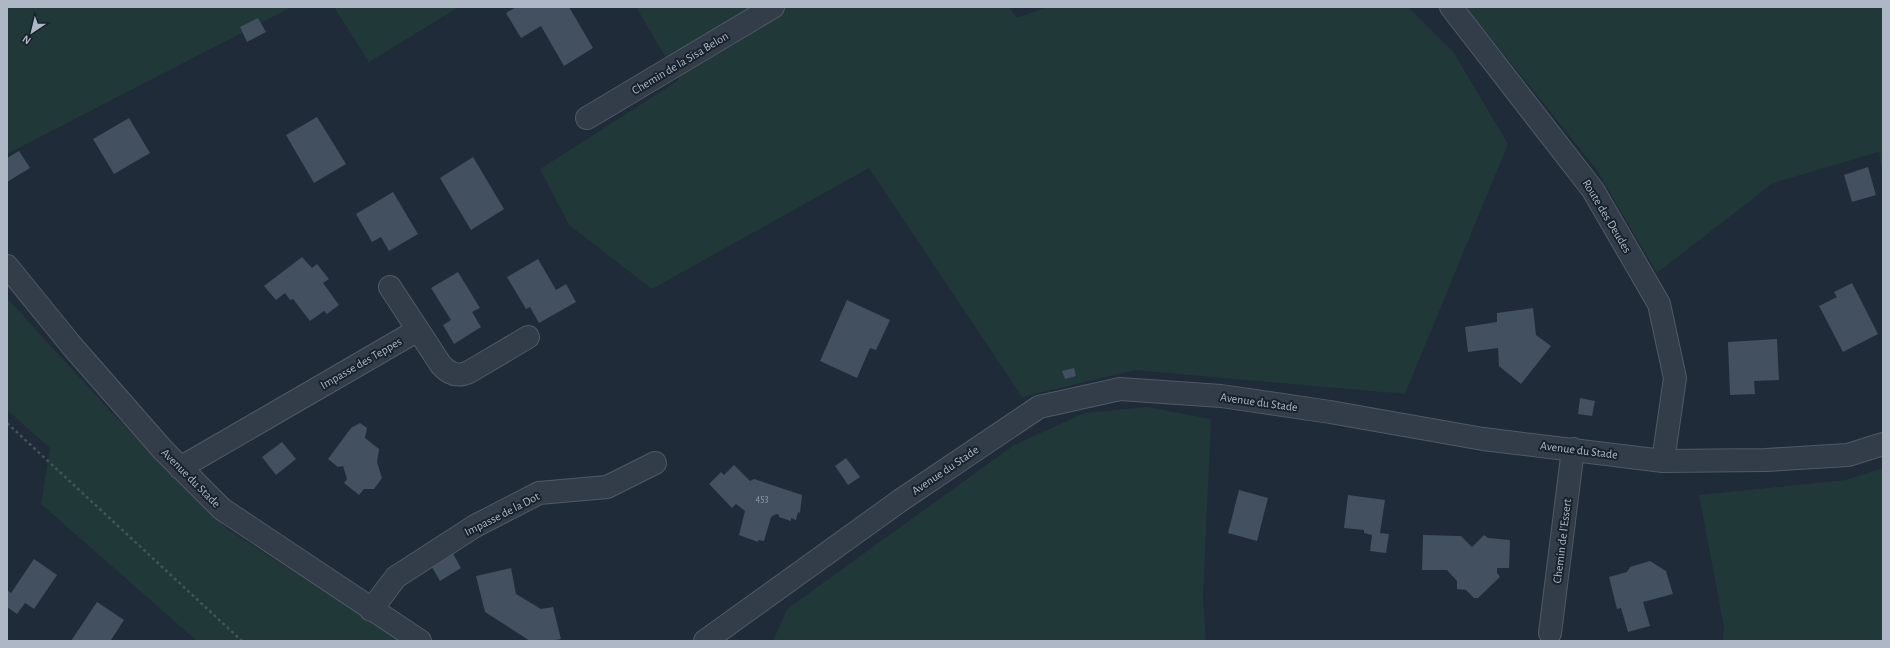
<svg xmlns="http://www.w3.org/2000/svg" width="1890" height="648" viewBox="0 0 1890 648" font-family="'Alegreya Sans',sans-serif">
<rect width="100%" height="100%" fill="#1f2b38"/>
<path fill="#213839" d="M11,7H292L7,154V9Z
M334,7H459L369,62Z
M636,7H1009L1017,18L1048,7H1408L1454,53L1508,144L1405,394L1135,370L1022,397L869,168L652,289L569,225L540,169L679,80Z
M1466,7H1883V178L1879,152L1773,183L1657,273L1596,169Z
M7,298L114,415L227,529L403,641H197L41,504L50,448L7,410Z
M1147,407L1211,419L1203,597L1206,641H773L787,609L1014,445L1085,413Z
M1883,468V641H1723L1724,627L1699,495L1846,480Z"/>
<path fill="#425060" d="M516,7H569L593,48L564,66L541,26L521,38L506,13Z
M258,18L266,32L247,42L240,27Z
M317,117L346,164L314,183L286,135Z
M129,118L150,153L114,174L93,139Z
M19,151L30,168L7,182V158Z
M473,157L504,209L471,230L440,178Z
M1868,167L1876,195L1852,202L1844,175Z
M393,192L418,234L389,251L381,237L372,242L356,214Z
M302,257L312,268L317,264L329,279L323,283L339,305L327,314L324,311L310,321L293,299L290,300L285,293L276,300L264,286Z
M538,259L556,290L566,284L576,302L539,323L530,307L526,309L507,277Z
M458,272L480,308L472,312L481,327L454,344L443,325L451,320L431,288Z
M1852,283L1878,334L1843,352L1819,306L1837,297L1834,292Z
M847,300L890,320L876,350L870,348L857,378L820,361Z
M1533,308L1536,335L1551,346L1521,384L1499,366L1498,348L1468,352L1465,327L1497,322V313Z
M1777,339L1779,380L1754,381L1755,394L1730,395L1728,342Z
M1074,368L1076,376L1065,379L1062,371Z
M1580,398L1595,401L1592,416L1578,414Z
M360,423L367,428L365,438L379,449L377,462L382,478L374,489H364L359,495L344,483L347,479L343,466L338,467L328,459L351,428Z
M282,442L296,459L276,475L262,457Z
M846,458L860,477L848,485L835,466Z
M734,465L750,481L754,479L802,495L800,513L798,512L796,520L791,518V521L779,517V515L776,514L771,517L764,541L758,540V542L739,535L745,511L736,504L732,508L709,484L721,472L724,475Z
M1239,490L1268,498L1257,541L1228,533Z
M1348,495L1385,500L1380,533L1389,534L1386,553L1370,551L1372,535L1364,533V530L1344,528Z
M1423,535L1461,536L1472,547L1484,535L1488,538L1510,540L1509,568H1497V573L1500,577L1478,598H1474L1466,590L1457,589V581L1447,570H1422Z
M451,550L461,568L440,581L429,562Z
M34,559L57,575L34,609L25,603L17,614L7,607V590L11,593Z
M1650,561L1666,571L1673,594L1643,602L1650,626L1628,632L1621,608L1617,609L1609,577L1627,572L1630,567Z
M511,568L516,594L541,609L553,607L561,639L550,641H530L485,612L476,576Z
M97,602L124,620L111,640L113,641H71Z"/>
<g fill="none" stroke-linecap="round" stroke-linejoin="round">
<defs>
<path id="minor" d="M1451,7L1593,190L1659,304L1675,378L1663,461
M587,118L773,7
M7,266L72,346L163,450L222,509L420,641
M390,287L441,365C449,374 458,377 469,372L528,337
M180,468L418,330
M371,610L396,577L475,526L539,493L607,487L655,463
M1550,633L1573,449
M705,641L901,500L1039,407L1120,389L1221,396L1330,412L1483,439L1663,461L1766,460L1848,455L1883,444"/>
</defs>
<use href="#minor" stroke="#505a66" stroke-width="24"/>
<path stroke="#3f5557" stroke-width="2.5" stroke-dasharray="3 3" stroke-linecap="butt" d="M7,423L242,641"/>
<use href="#minor" stroke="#333d49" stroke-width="22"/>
</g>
<g text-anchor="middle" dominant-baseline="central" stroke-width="4" stroke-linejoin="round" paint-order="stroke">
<g font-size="10" fill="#929dac">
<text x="762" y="499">453</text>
</g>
<g font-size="12" fill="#adb7c5" stroke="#18222d">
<text transform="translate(680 63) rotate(-31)">Chemin de la Sisa Belon</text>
<text transform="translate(1607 216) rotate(59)">Route des Deudes</text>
<text transform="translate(361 363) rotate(-30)">Impasse des Teppes</text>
<text transform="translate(1259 402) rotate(8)">Avenue du Stade</text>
<text transform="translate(1579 450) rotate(7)">Avenue du Stade</text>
<text transform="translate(945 470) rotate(-34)">Avenue du Stade</text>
<text transform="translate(191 478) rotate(45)">Avenue du Stade</text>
<text transform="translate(502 514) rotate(-27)">Impasse de la Dot</text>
<text transform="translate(1562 541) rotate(-83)">Chemin de l'Essert</text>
</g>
</g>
<rect width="1890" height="648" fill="none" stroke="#adb7c5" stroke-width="16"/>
<g transform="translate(32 32) rotate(215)" stroke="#18222d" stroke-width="3" paint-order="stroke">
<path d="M0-3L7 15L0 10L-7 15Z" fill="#adb7c5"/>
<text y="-6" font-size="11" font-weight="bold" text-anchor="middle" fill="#adb7c5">N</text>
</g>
</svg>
